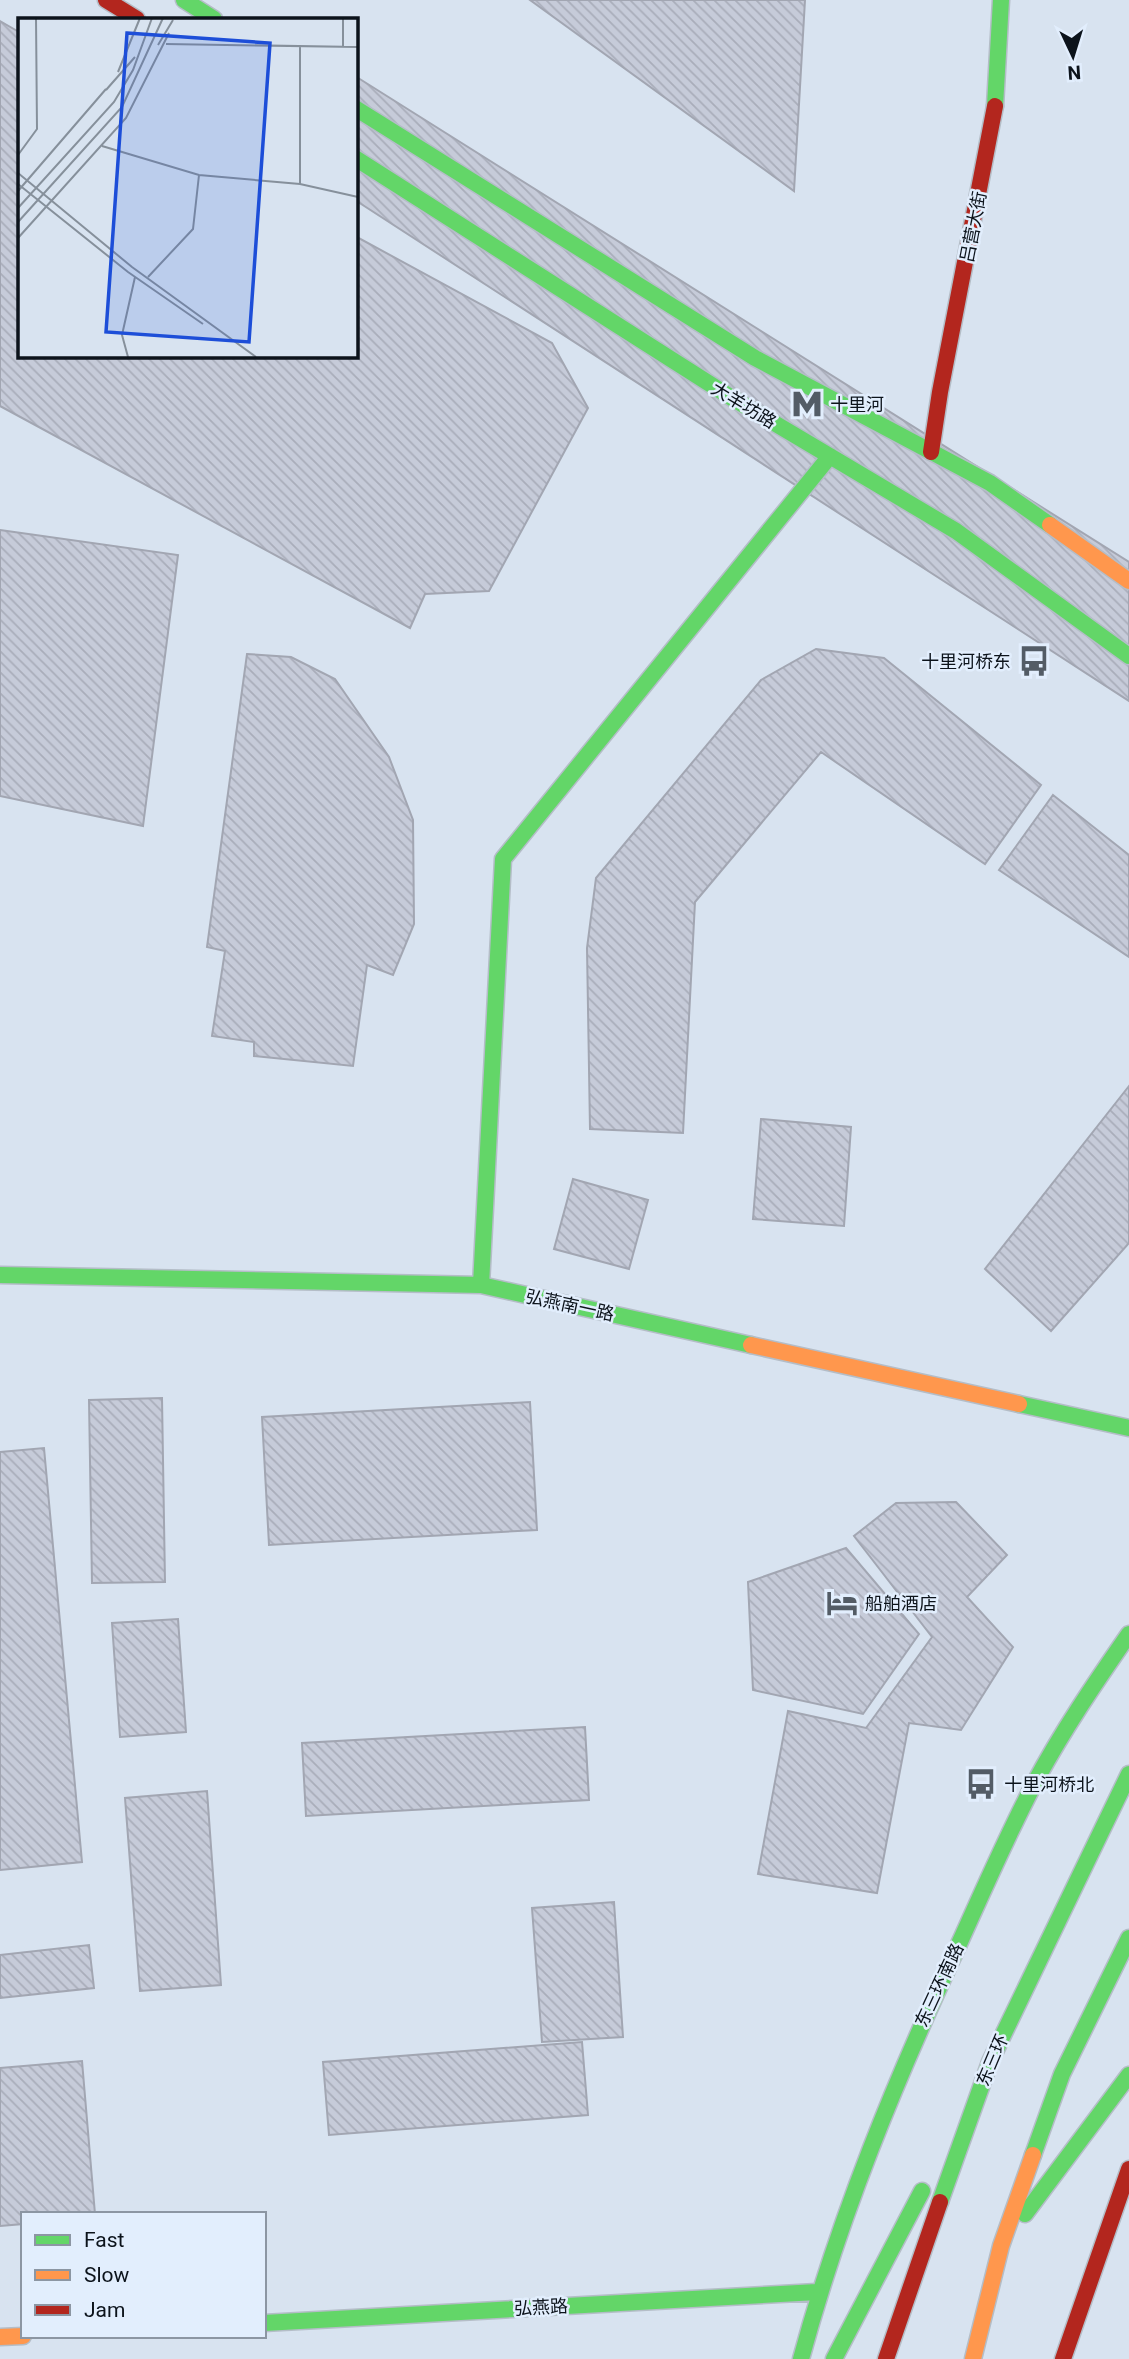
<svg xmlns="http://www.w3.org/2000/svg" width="1129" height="2359" viewBox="0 0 1129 2359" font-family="Roboto,'Noto Sans SC',sans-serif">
<defs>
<pattern id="building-back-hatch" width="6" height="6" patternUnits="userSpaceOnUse" patternTransform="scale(1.75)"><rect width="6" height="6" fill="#c6cbd9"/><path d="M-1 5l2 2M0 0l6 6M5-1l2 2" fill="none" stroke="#a9adba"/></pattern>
</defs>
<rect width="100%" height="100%" fill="#d8e3f0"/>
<path fill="url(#building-back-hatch)" stroke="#a2a6b2" stroke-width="2" d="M530,0H805L794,191Z
M0,21L19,32V355H355V236L552,343L588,408L489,591L425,594L410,628L0,406Z
M355,76L1129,562V701L355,200Z
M0,530L178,555L143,826L0,796Z
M816,649L884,658L1041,785L985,864L821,752L695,902L683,1133L590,1129L587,948L596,878L761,680Z
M247,654L291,657L335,679L389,757L413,820L414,924L393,975L367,965L353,1066L254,1056V1042L212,1036L225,951L207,947Z
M1053,795L1129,855V957L999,870Z
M1129,1086V1243L1051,1331L985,1269Z
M761,1119L851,1127L844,1226L753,1219Z
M573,1179L648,1200L629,1269L554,1249Z
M162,1398L165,1582L92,1583L89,1400Z
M530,1402L537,1530L269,1545L262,1417Z
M44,1448L82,1862L0,1870V1452Z
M956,1502L1007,1555L967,1597L1013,1647L961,1730L909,1723L877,1893L758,1874L788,1711L866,1728L932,1637L854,1536L896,1503Z
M846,1548L919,1634L863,1714L753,1690L748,1582Z
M178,1619L186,1732L120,1737L112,1623Z
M585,1727L589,1800L306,1816L302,1743Z
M207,1791L221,1985L140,1991L125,1798Z
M614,1902L623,2037L542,2042L532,1908Z
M89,1945L94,1988L0,1998V1955Z
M582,2042L588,2115L329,2135L323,2062Z
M82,2061L95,2214H23V2224L0,2226V2068Z"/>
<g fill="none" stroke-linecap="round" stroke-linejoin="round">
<defs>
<path id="fast" d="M184,0L214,19
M995,106L1001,0
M355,108L755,358L990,483L1050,525
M355,158L732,398L956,531L1129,656
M0,1275L481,1285L751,1345
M481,1285L503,859L830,456
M1019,1404L1129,1428
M1033,2155L1062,2074L1129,1938
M940,2202L990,2062L1129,1774
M1025,2214L1129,2075
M264,2323L817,2292
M801,2359C840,2215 896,2079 959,1944C983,1891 1006,1838 1033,1786C1061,1733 1095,1683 1129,1634
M834,2359L922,2191"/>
<path id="slow" d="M1050,525L1129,581
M751,1345L1019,1404
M0,2337L23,2336
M973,2359L1001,2246L1033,2155"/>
<path id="jam" d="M106,0L137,19
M931,452L940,392L995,106
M886,2359L940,2202
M1063,2359L1129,2169"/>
</defs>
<use href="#fast" stroke="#b4bdc7" stroke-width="19"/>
<use href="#slow" stroke="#b4bdc7" stroke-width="19"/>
<use href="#jam" stroke="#b4bdc7" stroke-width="19"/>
<use href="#fast" stroke="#63d668" stroke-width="16"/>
<use href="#slow" stroke="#ff974d" stroke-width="16"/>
<use href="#jam" stroke="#b3261e" stroke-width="16"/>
</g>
<defs>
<symbol id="metro-bare" viewBox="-9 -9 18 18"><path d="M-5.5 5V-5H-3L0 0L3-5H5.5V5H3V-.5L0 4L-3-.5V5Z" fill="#535c66" stroke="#e2eefd" stroke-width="2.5" paint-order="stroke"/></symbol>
<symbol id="bus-bare" viewBox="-9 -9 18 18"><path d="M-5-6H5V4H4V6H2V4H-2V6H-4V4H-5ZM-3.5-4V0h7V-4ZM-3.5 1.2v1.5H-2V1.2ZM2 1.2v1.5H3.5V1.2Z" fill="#535c66" stroke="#e2eefd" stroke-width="2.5" paint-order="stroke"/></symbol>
<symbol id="hotel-bare" viewBox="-9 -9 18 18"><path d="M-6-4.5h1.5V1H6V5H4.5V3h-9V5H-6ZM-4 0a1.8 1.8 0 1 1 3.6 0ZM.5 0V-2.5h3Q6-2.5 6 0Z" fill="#535c66" stroke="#e2eefd" stroke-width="2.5" paint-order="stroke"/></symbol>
</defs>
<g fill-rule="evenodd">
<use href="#metro-bare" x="785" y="382" width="44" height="44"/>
<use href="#bus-bare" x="1012" y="639" width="44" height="44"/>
<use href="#hotel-bare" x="820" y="1581" width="44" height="44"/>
<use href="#bus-bare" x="959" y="1762" width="44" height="44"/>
</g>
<g text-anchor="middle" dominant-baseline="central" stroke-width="5" stroke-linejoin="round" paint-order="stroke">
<g font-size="18" fill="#0c131b" stroke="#e2eefd">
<text transform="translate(973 227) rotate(-79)">吕营大街</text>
<text transform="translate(744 405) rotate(31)">大羊坊路</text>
<text transform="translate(570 1305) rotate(12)">弘燕南一路</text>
<text transform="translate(939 1985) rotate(-65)">东三环南路</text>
<text transform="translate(992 2060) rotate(-67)">东三环</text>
<text transform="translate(541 2307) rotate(-3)">弘燕路</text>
</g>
<g font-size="18" fill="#0c131b" stroke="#e2eefd" text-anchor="start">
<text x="830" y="404">十里河</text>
<text x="1011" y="661" text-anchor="end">十里河桥东</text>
<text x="865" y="1603">船舶酒店</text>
<text x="1004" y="1784">十里河桥北</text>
</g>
</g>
<g transform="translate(18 18)">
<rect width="340" height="340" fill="#d8e3f0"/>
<path fill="none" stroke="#86909b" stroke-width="2" d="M148,26L340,29M140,27L155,2M325,29V0M100,54L122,0M88,72L117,39M84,128L181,157L282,166L340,179M0,137L19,111L18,0M0,155L114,249L238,339M0,166L110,254L185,306M282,166V28M0,173L88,71M0,190L96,84L115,52L134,0M0,204L104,89L145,0M0,220L108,100L151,15M130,259L175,211L181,157M110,339L104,317L117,259"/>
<path fill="#1d4ed8" fill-opacity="0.15" stroke="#1d4ed8" stroke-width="3.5" d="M109,15L252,25L231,324L88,314Z"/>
<rect width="340" height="340" fill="none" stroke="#0c131b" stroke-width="3.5"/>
</g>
<rect x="21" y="2212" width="245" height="126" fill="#e2eefd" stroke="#8c96a3" stroke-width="2"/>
<rect x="35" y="2235" width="35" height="10" fill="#63d668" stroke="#8c96a3" stroke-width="2"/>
<text x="84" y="2247" font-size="21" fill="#0c131b">Fast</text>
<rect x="35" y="2270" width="35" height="10" fill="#ff974d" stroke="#8c96a3" stroke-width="2"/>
<text x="84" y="2282" font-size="21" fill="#0c131b">Slow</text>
<rect x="35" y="2305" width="35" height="10" fill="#b3261e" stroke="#8c96a3" stroke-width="2"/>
<text x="84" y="2317" font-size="21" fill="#0c131b">Jam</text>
<g transform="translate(1073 56) rotate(176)" stroke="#e2eefd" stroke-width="5" paint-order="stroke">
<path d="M0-5L12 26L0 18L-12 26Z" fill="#0c131b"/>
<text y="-10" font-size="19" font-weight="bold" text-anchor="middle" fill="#0c131b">N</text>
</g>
</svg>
